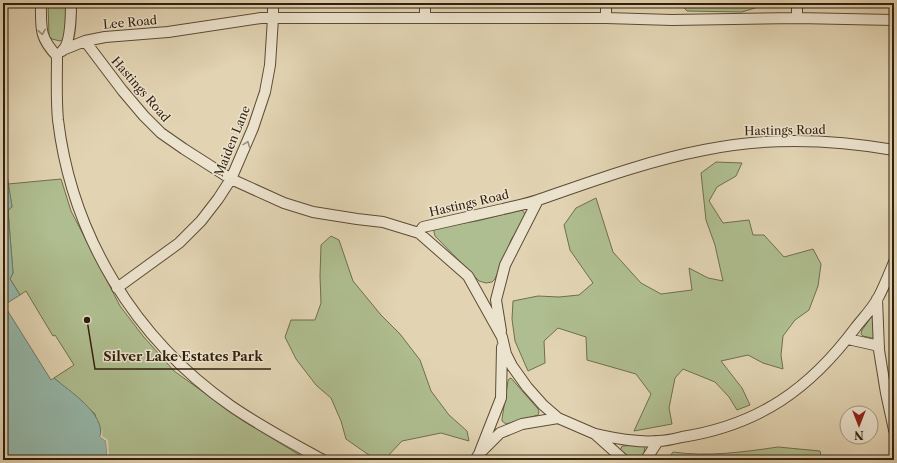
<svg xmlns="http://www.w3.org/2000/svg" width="897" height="463" viewBox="0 0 897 463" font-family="'Libre Caslon Text',serif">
<rect width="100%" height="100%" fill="#e2d4b3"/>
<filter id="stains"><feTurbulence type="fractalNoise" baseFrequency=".005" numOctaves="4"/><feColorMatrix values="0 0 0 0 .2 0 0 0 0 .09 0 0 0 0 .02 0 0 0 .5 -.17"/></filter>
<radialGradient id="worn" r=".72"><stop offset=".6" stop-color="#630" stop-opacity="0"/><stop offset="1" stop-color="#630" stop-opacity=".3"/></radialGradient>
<path fill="#afbe90" stroke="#706e4e" d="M48,3H66V35L64,39L60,41L52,39L49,36Z
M680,3H771L742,12L687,11Z
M716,162L742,163L736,176L717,187L709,201L723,223L749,220L753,235H764L784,257L813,249L821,264L818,286L809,310L795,320L783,336L781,355L783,369L763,363L748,355L721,361L742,388L750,405L737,410L729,397L715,382L683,369L675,378L669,408L672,424L634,431L651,394L636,374L587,360L586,337L558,328L544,341L545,363L528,371L515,341L512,319L513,301L538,296L559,297L579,295L593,283L570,250L564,225L576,208L596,198L613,252L641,283L661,294L692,290L689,268L708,278L723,281L715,245L706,220L701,173Z
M61,179L71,211L120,306L143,336L174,371L245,422L308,460H106L107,455L106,441L100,437L95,414L54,378L74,365L55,335L53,336L26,291L20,295L10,279L13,273L8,210L12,207L8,184Z
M522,210L526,215L524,223L512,238L495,279L492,282L486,283L479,281L435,236L434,232V228L477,221Z
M331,236L339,240L353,281L381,315L400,334L420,360L431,391L449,415L467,431L469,441L441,433L402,441L385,459L376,460L346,439L341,421L331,398L316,385L296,359L285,337L291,320H315L321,303L320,276L321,245Z
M872,316H873L874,337L872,338L863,336L861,334L862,330Z
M511,378L538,409L539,412L538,415L506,424L502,421V419L508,381L509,379Z
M645,445L644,453L640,460C631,460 625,459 620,451L622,446Z
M778,447L820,451L822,460H669L668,459L673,452C708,457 744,452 778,447Z"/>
<path fill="#95b8ab" stroke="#6d7b6c" d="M3,164L6,168L12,207L8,210L13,273L10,279L20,295L4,305L51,380L54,378C69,391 106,414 100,437L106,441L107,455L106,460H3Z"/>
<path fill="#e2d4b3" d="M103,429L102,436L108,440L109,455L108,460H106L107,455L106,441L100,437Z"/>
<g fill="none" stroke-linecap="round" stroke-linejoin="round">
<defs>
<path id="street" d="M41,3C41,28 39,37 57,56C57,77 56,99 58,120C72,236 135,339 231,406C260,426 292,443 323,460
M606,3V18
M797,3V18
M425,17V3
M85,41L122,90L144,116L161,133L184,149L231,179L284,203L313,212L357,219L383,222L419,233L423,227C450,221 476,215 503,209C515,206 527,204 538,200C593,181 647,161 704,150C766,137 831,139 894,150
M65,49L85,41L105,37L168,32L261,18H606L672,20L797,18L894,20
M62,51C71,44 71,14 71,3
M419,233L468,276L502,337L506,354L512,366L527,387L543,405L558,418L595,434L624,460
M117,288L179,243L201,221L218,199L231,179L253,128L265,92L270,65L273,18V3
M877,299L879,350L886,393L894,430
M501,331L496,300L505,265L538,200
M848,339L879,346
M595,434C616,438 637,443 658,441C666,441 674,439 682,437C759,425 810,389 856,327C863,318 872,309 878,298C884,287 889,274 894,262
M482,451L500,433L522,424L558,418
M475,460L479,454L501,398L502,347
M647,460V458L658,441"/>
</defs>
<use href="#street" stroke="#5d4c36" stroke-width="12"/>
<use href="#street" stroke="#ece3ce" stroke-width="10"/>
</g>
<defs><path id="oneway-chevron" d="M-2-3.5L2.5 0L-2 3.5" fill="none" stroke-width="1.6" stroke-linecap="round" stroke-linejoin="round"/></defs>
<g stroke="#988b77">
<use href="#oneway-chevron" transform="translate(42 32) rotate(81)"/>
<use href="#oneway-chevron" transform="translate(247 144) rotate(-69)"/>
</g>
<g text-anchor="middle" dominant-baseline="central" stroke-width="3" stroke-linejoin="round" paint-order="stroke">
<g font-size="12" fill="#311f0d" stroke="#ece3ce">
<text transform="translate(130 22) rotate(-5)">Lee Road</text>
<text transform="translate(141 89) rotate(49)">Hastings Road</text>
<text transform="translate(785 130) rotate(-1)">Hastings Road</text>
<text transform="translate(232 141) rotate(-68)">Maiden Lane</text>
<text transform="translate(469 203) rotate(-13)">Hastings Road</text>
</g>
</g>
<path fill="none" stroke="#311f0d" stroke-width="1.5" d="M87 320L95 369H271"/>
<circle fill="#311f0d" stroke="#ece3ce" stroke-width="1.5" cx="87" cy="320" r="4"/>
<g font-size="13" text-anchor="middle" font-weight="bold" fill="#311f0d" stroke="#ece3ce" stroke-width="3" stroke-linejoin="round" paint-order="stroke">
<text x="183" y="361">Silver Lake Estates Park</text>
</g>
<rect width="897" height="463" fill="none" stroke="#e2d4b3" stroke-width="16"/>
<rect x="4" y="4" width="889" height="455" fill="none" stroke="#311f0d" stroke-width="2"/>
<rect x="8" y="8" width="881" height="447" fill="none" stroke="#311f0d"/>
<g transform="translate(859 425) rotate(180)"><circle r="19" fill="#ece3ce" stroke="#a19581"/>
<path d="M0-3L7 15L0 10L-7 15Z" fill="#8f2418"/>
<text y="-6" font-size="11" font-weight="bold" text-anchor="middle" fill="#311f0d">N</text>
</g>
<rect width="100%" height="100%" filter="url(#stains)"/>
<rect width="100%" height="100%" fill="url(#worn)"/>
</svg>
